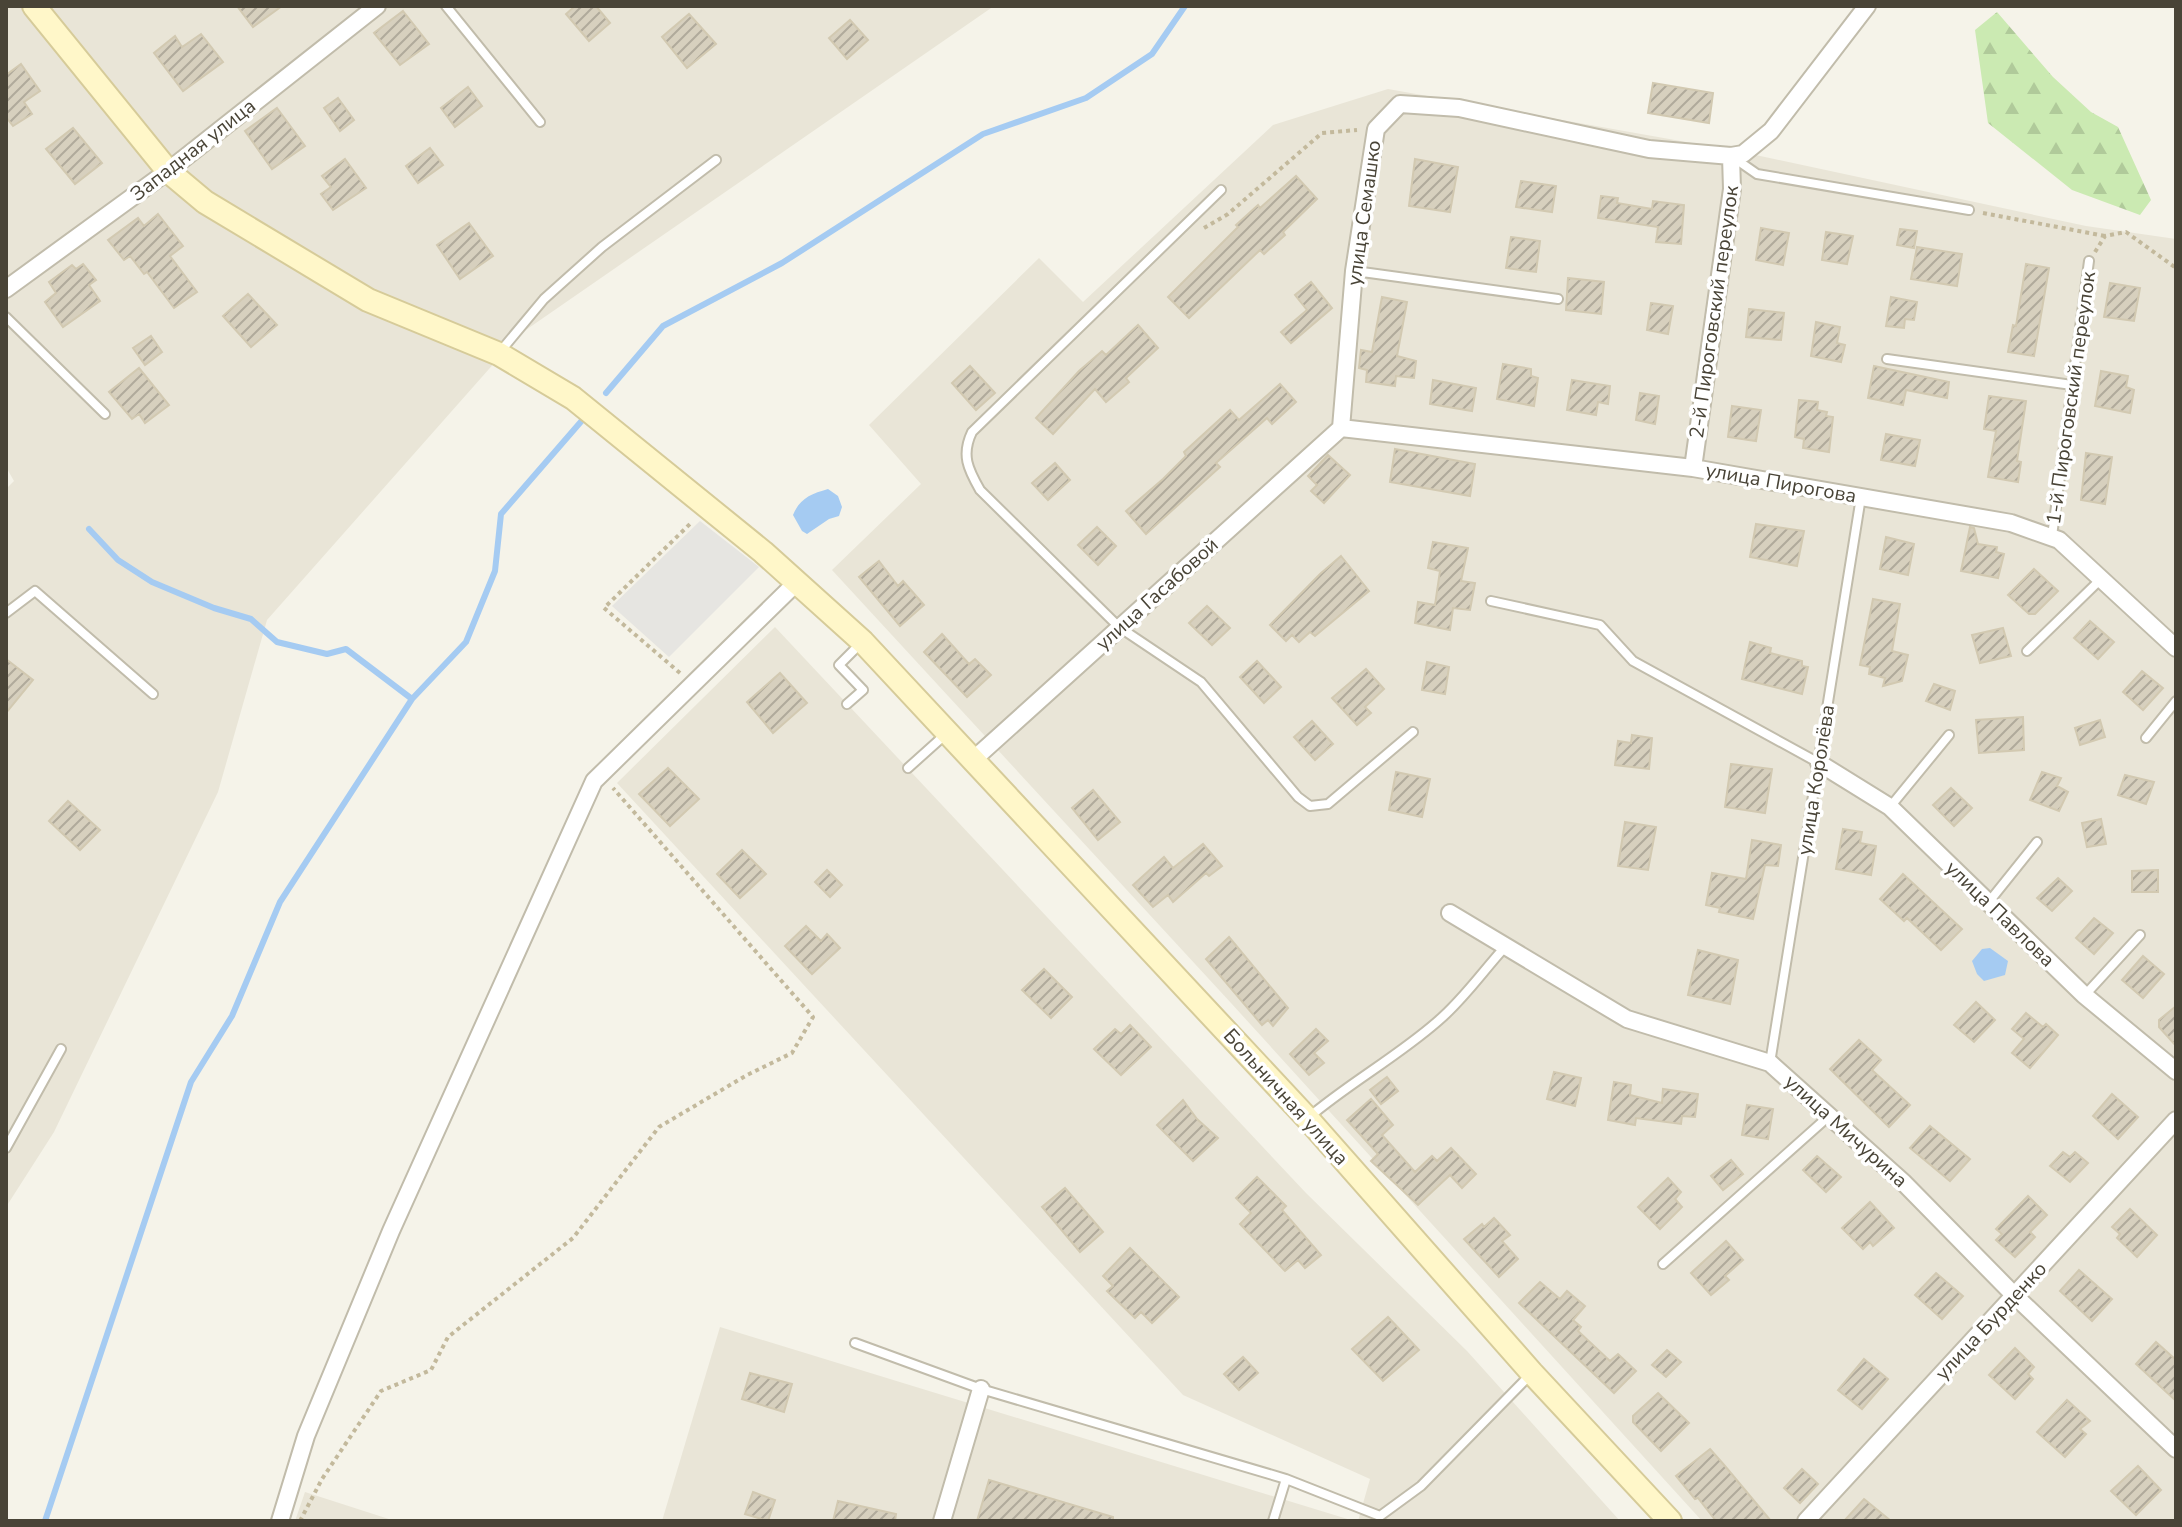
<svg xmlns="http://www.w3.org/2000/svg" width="2182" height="1527" viewBox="0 0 2182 1527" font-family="'Nunito Sans',sans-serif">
<defs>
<pattern id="forest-firs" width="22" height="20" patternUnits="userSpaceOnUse" patternTransform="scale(2)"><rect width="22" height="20" fill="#cbeab2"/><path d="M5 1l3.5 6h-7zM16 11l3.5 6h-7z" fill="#b0ca9a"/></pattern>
<pattern id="building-hatch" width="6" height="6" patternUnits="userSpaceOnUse" patternTransform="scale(2)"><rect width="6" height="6" fill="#d7d0be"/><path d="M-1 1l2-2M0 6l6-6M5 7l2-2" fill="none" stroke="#b0aa9b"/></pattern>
</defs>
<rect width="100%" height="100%" fill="#f5f3e9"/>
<path fill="#e9e5d7" d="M6,6H994L520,334L267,620L218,792L54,1132L6,1207V489L14,481L6,467Z
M1388,89L1737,151L2086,226L2176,239V1521H1702L1231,1003L832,570L921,484L869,425L1039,258L1083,302L1273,125Z
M775,627L1306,1193L1467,1351L1620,1521H1358L1370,1479L1183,1395L617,783Z
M720,1327L1354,1521H662Z
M305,1492L395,1521H295Z"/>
<path fill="url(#forest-firs)" d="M1997,12L2053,77L2091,112L2118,127L2151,200L2140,215L2072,190L1988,123L1975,30Z"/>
<path fill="#e6e5e1" d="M700,521L759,567L669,657L612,606Z"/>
<path fill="#a5cbf2" d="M828,489L838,496L842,507L839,516L829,519L807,534L802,531L793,515C800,498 811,494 828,489Z
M1990,948L2008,961L2005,975L1984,981L1977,974L1972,961L1982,949Z"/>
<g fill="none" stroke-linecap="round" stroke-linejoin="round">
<path stroke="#a5cbf2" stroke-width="6" d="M606,393L663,326L782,263L983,134L1086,98L1152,54L1185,6
M89,529L118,560L152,582L214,608L251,619L277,642L327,654L346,649L412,699
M45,1521L191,1082L232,1016L280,902L412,699L466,642L495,571L501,514L585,417"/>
</g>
<path fill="url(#building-hatch)" stroke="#d2c9b1" stroke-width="2" d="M237,6H282L253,27Z
M575,6H596L610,23L589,41L566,14Z
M403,11L429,44L400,65L374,33Z
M689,14L716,44L687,68L662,37Z
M850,20L868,40L847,59L829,38Z
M201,34L223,62L183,91L154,53L175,36L182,47Z
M21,64L40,91L24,102L32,114L13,126L6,117V75Z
M1653,83L1713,93L1709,123L1648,113Z
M468,87L482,106L455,127L441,108Z
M338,98L354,120L340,131L324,108Z
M277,108L305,146L272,169L245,131Z
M73,128L102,163L75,184L46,149Z
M430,148L443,165L418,183L406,166Z
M345,159L366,188L333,210L321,194L331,187L322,176Z
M1415,159L1458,167L1450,212L1409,206Z
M1296,176L1317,199L1283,232L1285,235L1264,254L1260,250L1189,318L1168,297L1238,227L1236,225L1258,205L1260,208Z
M1521,181L1556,186L1552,212L1516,207Z
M1601,196L1618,198L1617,203L1652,209L1653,201L1684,205L1681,244L1656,242L1658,227L1598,218Z
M158,214L183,246L170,256L197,292L174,308L147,272L144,274L130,256L124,260L108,240L138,218L144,226Z
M469,223L493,256L460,279L437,245Z
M1761,228L1789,233L1783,265L1756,260Z
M1900,229L1917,231L1914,248L1897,245Z
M1826,232L1853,236L1847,264L1822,260Z
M1511,237L1540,241L1536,272L1506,268Z
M1917,247L1962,254L1957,286L1911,279Z
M83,264L96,280L89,285L100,301L63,327L45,302L56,293L49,282L72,265L76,269Z
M2026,264L2049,268L2034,356L2008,352L2013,325L2016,326Z
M1568,278L1604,282L1601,314L1566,310Z
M1311,282L1332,308L1291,343L1281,332L1307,310L1295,295Z
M2110,283L2140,288L2134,321L2104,317Z
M248,294L277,325L251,347L223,316Z
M1382,297L1407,302L1397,356L1416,361L1414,378L1396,376L1395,386L1366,382L1367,370L1359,368L1361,350L1372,352Z
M1891,297L1917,302L1914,320L1905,319L1904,328L1886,326Z
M1651,303L1673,306L1668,334L1647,330Z
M1749,309L1784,313L1781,340L1746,337Z
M1816,322L1840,327L1837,343L1845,345L1841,362L1811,356Z
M1138,325L1158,348L1126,378L1129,382L1106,402L1095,389L1053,434L1036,418L1079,371L1102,351L1106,355Z
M151,336L162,352L145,365L133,348Z
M1503,364L1531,369V376L1538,378L1534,406L1497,399Z
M970,366L995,393L976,410L952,383Z
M1874,366L1949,382L1947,398L1906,390L1903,405L1868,398Z
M139,368L169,405L145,423L139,414L132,419L109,392Z
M2101,371L2128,376L2126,387L2134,390L2130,413L2095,406Z
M1433,380L1476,388L1472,411L1430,404Z
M1572,380L1610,386L1608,404L1598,402L1596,415L1567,410Z
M1280,384L1296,402L1272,424L1267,418L1216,463L1220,467L1146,534L1126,511L1163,479L1186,456L1184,452L1230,410L1239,420Z
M1640,393L1659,396L1655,424L1636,420Z
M1989,396L2026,401L2017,461L2021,462L2018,482L1988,477L1996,431L1984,429Z
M1799,400L1818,402L1817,410L1827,412L1826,416L1833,417L1829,452L1803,448L1804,439L1795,437Z
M1732,406L1761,410L1756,441L1728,437Z
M1886,434L1920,440L1915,466L1881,460Z
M1395,449L1475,464L1470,496L1390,482Z
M2086,453L2112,457L2105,504L2081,500Z
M1328,455L1350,475L1324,503L1311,491L1317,485L1308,476Z
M1055,463L1070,480L1048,500L1032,483Z
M1756,524L1804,531L1797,566L1750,557Z
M1097,527L1116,546L1098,565L1078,545Z
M1970,527L1974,528L1978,544L1997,547L1996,552L2004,554L1998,578L1961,571Z
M1886,537L1914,544L1908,575L1880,569Z
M1433,542L1468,548L1461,581L1475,583L1470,610L1453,608L1450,630L1415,623L1418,602L1435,605L1440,571L1428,568Z
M1341,556L1369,591L1315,636L1310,632L1299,642L1292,635L1286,641L1270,625L1320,574Z
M879,561L898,586L903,581L924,605L900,626L859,577Z
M2034,569L2058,591L2035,614H2029L2008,595Z
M1873,599L1900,604L1892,651L1908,655L1902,681L1883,686L1885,678L1869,674L1870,667L1860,665Z
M1207,606L1230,628L1212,645L1189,623Z
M2090,621L2114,642L2098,659L2074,638Z
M2003,628L2011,656L1980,663L1972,635Z
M942,634L969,664L975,659L991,675L967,697L924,652Z
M1750,642L1771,648L1770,653L1802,661V666L1808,667L1802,694L1742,679Z
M6,659L33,680L6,713Z
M1257,661L1281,687L1264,703L1240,677Z
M1427,662L1449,667L1445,694L1422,690Z
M1366,669L1384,689L1365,707L1371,713L1357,725L1332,698Z
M2142,671L2163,688L2143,710L2123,692Z
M780,673L807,703L773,733L747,702Z
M1934,684L1955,691L1950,710L1926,701Z
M2023,717L2024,750L1979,753L1976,720Z
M2100,720L2105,737L2080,745L2075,728Z
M1312,721L1333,744L1315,760L1294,737Z
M1632,735L1652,738L1649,769L1615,765L1618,741L1631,743Z
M1731,764L1772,769L1765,813L1725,807Z
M668,768L699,799L670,826L639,794Z
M1396,772L1430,779L1422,817L1389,810Z
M2042,772L2061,778L2057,786L2068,792L2059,811L2030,800Z
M2125,775L2154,782L2146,804L2118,795Z
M1951,788L1972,808L1954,826L1933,805Z
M1093,790L1120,822L1098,840L1072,808Z
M68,801L100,830L80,850L49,821Z
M2101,819L2106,844L2087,847L2082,823Z
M1625,822L1656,827L1648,870L1618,866Z
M1843,829L1862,832L1860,843L1876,846L1871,875L1836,869Z
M1752,840L1781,845L1778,866L1765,865L1753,919L1719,912L1720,908L1706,905L1712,873L1746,879Z
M1203,844L1222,866L1209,876L1206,873L1173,902L1168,895L1153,907L1133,885L1164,857L1173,868Z
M742,850L766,874L740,898L717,874Z
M827,870L842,885L830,897L815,882Z
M2158,870V892H2132V871Z
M1903,874L1962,929L1941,950L1907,918L1904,921L1880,899Z
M2058,878L2072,891L2052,911L2037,898Z
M2094,918L2113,933L2094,954L2076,938Z
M806,926L821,941L827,934L840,948L812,974L785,946Z
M1229,937L1288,1008L1273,1026L1268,1020L1262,1025L1206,959Z
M1698,950L1738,960L1730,1004L1688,995Z
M2143,956L2164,974L2143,998L2122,980Z
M1044,969L1072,997L1051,1018L1022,990Z
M1976,1002L1995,1020L1974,1042L1954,1025Z
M2176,1006V1046L2159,1027V1020Z
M2026,1013L2043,1027L2046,1024L2058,1035L2030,1068L2012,1053L2024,1039L2012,1029Z
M1130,1025L1151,1047L1121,1075L1094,1049L1115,1029L1121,1034Z
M1316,1029L1328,1041L1314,1053L1324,1063L1309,1075L1290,1054Z
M1859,1040L1881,1060L1872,1070L1910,1105L1889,1127L1830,1069Z
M1554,1072L1581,1078L1575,1106L1547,1099Z
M1387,1077L1398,1091L1381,1104L1370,1090Z
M1614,1082L1631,1085L1630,1095L1662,1103L1663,1089L1698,1094L1695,1117L1682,1116L1681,1124L1636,1118L1635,1125L1608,1120Z
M2112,1094L2138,1117L2118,1139L2093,1116Z
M1371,1099L1393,1125L1382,1135L1415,1172L1432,1156L1437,1161L1451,1148L1476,1174L1462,1188L1450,1175L1418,1205L1371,1161L1378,1154L1347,1120Z
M1183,1100L1197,1119L1218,1138L1193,1161L1157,1125Z
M1747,1105L1773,1109L1768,1139L1742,1135Z
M1930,1126L1970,1159L1950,1181L1910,1148Z
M2063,1152L2070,1157L2075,1152L2088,1163L2070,1182L2050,1166Z
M1817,1156L1841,1177L1826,1192L1803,1170Z
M1731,1160L1743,1174L1723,1190L1711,1176Z
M1257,1177L1286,1206L1282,1210L1321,1255L1305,1268L1298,1260L1285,1271L1240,1224L1251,1213L1236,1198Z
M1668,1178L1681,1192L1675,1199L1682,1207L1660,1229L1638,1207Z
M1065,1188L1103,1232L1080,1252L1042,1207Z
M2028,1196L2047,1215L2030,1232L2035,1237L2015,1257L1996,1240L2002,1234L1996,1229Z
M1870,1202L1894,1228L1873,1246L1870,1242L1863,1249L1842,1228Z
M2130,1209L2157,1235L2137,1257L2117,1238L2120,1234L2112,1227Z
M1494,1218L1510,1235L1502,1241L1518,1259L1499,1277L1464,1239L1482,1224L1484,1227Z
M1726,1241L1743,1260L1725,1276L1729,1280L1711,1295L1691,1273Z
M1130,1248L1179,1297L1152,1323L1141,1312L1135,1318L1107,1291L1113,1286L1103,1276Z
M2079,1270L2112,1299L2092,1321L2060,1291Z
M1936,1273L1963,1296L1942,1319L1915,1295Z
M1540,1282L1560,1299L1567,1291L1585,1306L1573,1320L1581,1327L1578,1331L1610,1361L1618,1354L1636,1371L1614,1393L1519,1303Z
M1388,1317L1419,1350L1383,1381L1352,1349Z
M2156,1342L2176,1360V1401L2136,1364Z
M2015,1348L2034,1367L2028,1374L2033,1379L2015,1399L1989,1375Z
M1667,1350L1681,1362L1666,1377L1652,1365Z
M1243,1357L1258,1373L1239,1390L1224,1374Z
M1864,1359L1888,1379L1862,1409L1838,1390Z
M750,1373L792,1384L784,1412L742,1399Z
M1658,1393L1689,1423L1661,1451L1633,1422V1416Z
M2067,1400L2090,1421L2080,1429L2086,1434L2065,1457L2037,1432Z
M1710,1449L1725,1466L1771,1521H1716L1698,1498L1695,1499L1676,1476Z
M2138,1466L2161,1490L2136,1515L2111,1491Z
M1802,1469L1818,1484L1800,1503L1784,1488Z
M989,1480L1113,1517V1521H977Z
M753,1492L775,1500L768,1521L745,1514Z
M1864,1499L1891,1521H1844Z
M838,1501L896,1514L895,1521H833Z"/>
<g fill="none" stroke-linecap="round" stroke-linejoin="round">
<defs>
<path id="lane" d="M446,6L540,122
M1734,158L1757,174L1969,210
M1221,190L972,432C961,455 968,469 980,490L1119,627L1201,682L1298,797L1310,806L1328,804L1413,732
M1355,271L1558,299
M6,317L105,414
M499,353L544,299L602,247L716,160
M1887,359L2072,385
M2052,536L2089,261
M1491,601L1600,625L1633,661L1819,763
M6,613L35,591L153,694
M2027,651L2101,579
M847,704L863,690L839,665L861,643
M2146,738L2176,701
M908,768L947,733
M1890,807L1949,735
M1988,903L2037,842
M2085,995L2140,935
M1770,1063L1861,497
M1308,1118C1349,1083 1397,1057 1438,1021C1463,1000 1483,971 1505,947
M6,1148L61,1049
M1663,1264L1829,1116
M855,1343L981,1389L1286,1479L1380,1516L1421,1486L1532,1373
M1273,1521L1286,1479"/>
<path id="street" d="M6,289L168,171L377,6
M1341,428L1693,468L2011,523L2059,540L2176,648
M1341,428L1354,271L1376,129L1400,104L1459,108L1649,149L1731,156L1743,154L1771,131L1867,6
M1693,468L1732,189L1731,156
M973,760L1341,428
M1819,763L1890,807L2084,995L2176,1071
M1450,913L1627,1019L1770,1063L1904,1183L2015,1296L2176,1449
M280,1521L306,1436L391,1231L594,781L797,582
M942,1521L981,1389
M1806,1521L2176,1120"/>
<path id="secondary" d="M34,6L168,171L205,202L368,300L499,354L573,398L763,552L863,642L1307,1118L1532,1373L1670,1521"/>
</defs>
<use href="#lane" stroke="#c1bcab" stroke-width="12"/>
<use href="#street" stroke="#c1bcab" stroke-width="20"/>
<use href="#secondary" stroke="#d6cb99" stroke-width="26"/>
<path stroke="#c3b99c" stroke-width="4" stroke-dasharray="4 4" stroke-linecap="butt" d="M1983,213L2105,236
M1204,228L1228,214L1322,133L1357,130
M2095,252L2105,236L2126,232L2176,268
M680,673L604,608L692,522
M300,1521L322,1479L381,1391L431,1370L448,1337L573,1238L659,1127L747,1075L792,1053L813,1017L613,788"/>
<use href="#lane" stroke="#fff" stroke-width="8"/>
<use href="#street" stroke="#fff" stroke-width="16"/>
<use href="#secondary" stroke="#fff7c9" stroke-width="22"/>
</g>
<g text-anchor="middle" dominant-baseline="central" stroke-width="7" stroke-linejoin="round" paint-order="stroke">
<g font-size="20" fill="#494437" stroke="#fff">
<text transform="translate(193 150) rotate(-38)">Западная улица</text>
<text transform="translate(1364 213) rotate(-82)">улица Семашко</text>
<text transform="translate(1714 312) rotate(-82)">2-й Пироговский переулок</text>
<text transform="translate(2071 398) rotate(-82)">1-й Пироговский переулок</text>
<text transform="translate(1781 483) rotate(10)">улица Пирогова</text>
<text transform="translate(1157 594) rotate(-42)">улица Гасабовой</text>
<text transform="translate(1816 780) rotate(-81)">улица Королёва</text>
<text transform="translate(2000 914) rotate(44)">улица Павлова</text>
<text transform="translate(1286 1097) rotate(48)">Больничная улица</text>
<text transform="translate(1846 1131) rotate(42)">улица Мичурина</text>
<text transform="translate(1991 1321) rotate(-47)">улица Бурденко</text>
</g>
</g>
<rect width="2182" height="1527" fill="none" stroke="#494437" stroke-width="16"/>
</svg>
